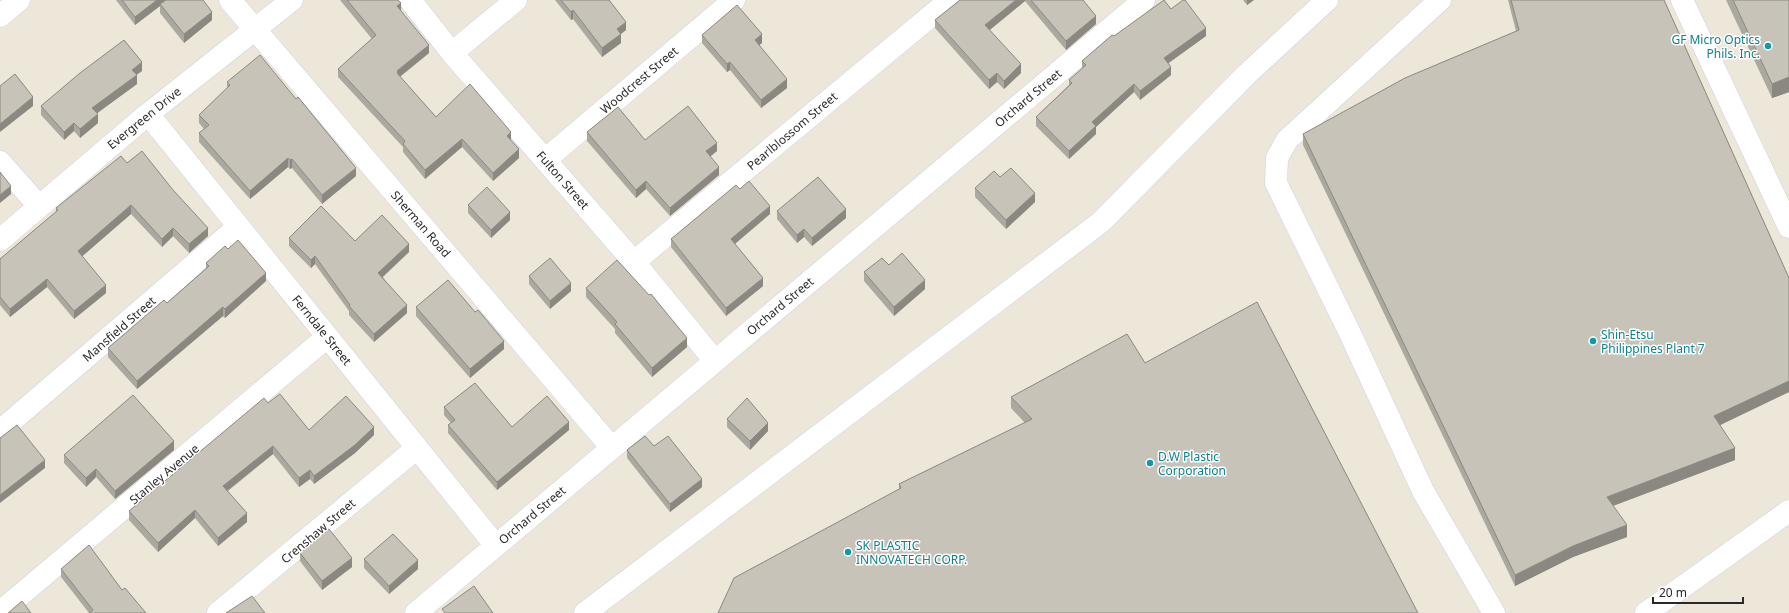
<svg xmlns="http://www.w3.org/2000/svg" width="1789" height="613" viewBox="0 0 1789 613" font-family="'Noto Sans',sans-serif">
<rect width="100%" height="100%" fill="#ece7d9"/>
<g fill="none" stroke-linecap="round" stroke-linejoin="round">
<defs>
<path id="minor" d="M230,0L612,448
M410,0L452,53L634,262L715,361
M1440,0L1287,140L1277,158L1276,183L1348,329L1423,491L1494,613
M1682,0L1789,227
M0,16L19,0
M452,53L516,0
M148,114L496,546
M545,160L734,0
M0,162L39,206
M0,240L148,114L292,0
M634,262L950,0
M0,431L238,227
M0,612L327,337
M218,613L417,448
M416,613L1144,0
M585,613L1101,222L1247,74L1327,0
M1646,613L1789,511"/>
</defs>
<use href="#minor" stroke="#cfd0e3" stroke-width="23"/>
<use href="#minor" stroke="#fff" stroke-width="22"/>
</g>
<path fill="#aba89f" d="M116,0H203L212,20L184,43L160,13V6L135,25Z
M340,0H398L401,11L429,53L400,77L436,117L511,140L519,158L493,181L462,147L425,179L403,152V147L338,77V69L372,39Z
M555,0H609L626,30L621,34V43L602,57L573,19L571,20Z
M960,0H1083L1096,24L1066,50L1025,1L989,30L1021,73L1004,89L997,82L989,89L935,28V20Z
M1243,0H1254L1247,5Z
M1508,0H1664L1789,278V392L1720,425L1735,460L1613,506L1627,537L1573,557L1515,586L1303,145V134L1516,31Z
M1726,0H1789V92L1772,98Z
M1171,9L1206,36L1169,63L1171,75L1140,100L1134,92L1096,127V134L1069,159L1036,126V117L1069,85V80L1082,69V61L1114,36Z
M702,35L762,43L759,45L787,88L761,108L730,70L727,72L702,43Z
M142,71L136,75L137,84L97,113L98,123L80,138L74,131L64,140L41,115V106Z
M227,82L356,176L322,204L292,168L290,169L288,167L250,199L199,142V133L204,129L199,123V115L227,88Z
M587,132L645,140L717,151L710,156L719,175L670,216L646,189L636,198L587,141Z
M127,163L208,236L189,253L173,236L162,247L131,214L82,256L106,293L74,319L47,287L10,317L0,305V258V259L56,212V208Z
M975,188L1035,202L1006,229L975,197Z
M740,189L770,214L735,244L763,286L726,316L671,247V239Z
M468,205L510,220L491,238L468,213Z
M777,211L846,218L812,246L804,237L797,243L777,219Z
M289,238L355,241L409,252L383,277L407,313L374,342L349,315V311L315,264L311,268L289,246Z
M228,249L266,281L225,318L223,316L137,389L108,357V348L167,303L206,268V263Z
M889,265L925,289L894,316L864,281V272Z
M529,276L571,291L550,309L529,284Z
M586,288L649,295L687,347L652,377L615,333V329L586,297Z
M416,307L475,312L504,349L470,378L416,316Z
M1145,363L899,489V484L1025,423L1011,408V397Z
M268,403L309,430L374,435L355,453L314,484L310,479L299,487L273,454L228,491L247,522L218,546L195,518L158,552L129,520V511Z
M444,407L512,427L569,430L497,490L448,433V425L451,423L444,415Z
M727,419L768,431L750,450L727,427Z
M654,446L702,487L670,512L627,458V450Z
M174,450L115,499L96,477L86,487L64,463V455Z
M300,553L352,567L322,590L300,561Z
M364,559L418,569L389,594L364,568Z
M61,569L122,590L146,613H89L61,577Z"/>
<path fill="#8b8882" d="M157,0H168L160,4V6L135,25V17Z
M1016,0H1025V1L985,34V25Z
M1247,0H1254L1247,5Z
M401,3V12L397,6Z
M573,10V19L571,20V12Z
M212,12V20L184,43V34Z
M1096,16V24L1066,50V41Z
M626,22V30L617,37V29Z
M1206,28V36L1164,66V58Z
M621,34V43L602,57V48Z
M762,34V43L755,49V40Z
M429,45V53L398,78V81L397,71Z
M142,62V71L132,78V70Z
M730,62V70L727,72V64Z
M1021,64V73L1004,89V81Z
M1171,67V75L1140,100V91Z
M997,73V82L989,89V80Z
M137,75V84L92,117V108Z
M1789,77V92L1772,98V84Z
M787,79V88L761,108V100Z
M1134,84V92L1096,127V134L1069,159V151L1092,122Z
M33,97V106L0,132V124Z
M98,114V123L80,138V129Z
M74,123V131L64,140V132Z
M511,132V140L507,144V136Z
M462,139V147L425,179V170Z
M717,143V151L706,160V151Z
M519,149V158L493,181V173Z
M288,158V167L250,199V191Z
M292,159V168L290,169V160Z
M719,167V175L670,216V208Z
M356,168V176L322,204V195Z
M646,181V189L636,198V190Z
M11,186V194L0,203V195Z
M1035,193V202L1006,229V220Z
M131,205V214L78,260V251Z
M770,206V214L731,247V239Z
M846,209V218L812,246V238Z
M510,212V220L491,238V230Z
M173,228V236L162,247V239Z
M208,228V236L189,253V244Z
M804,229V237L797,243V235Z
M409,244V252L378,281V273Z
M315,256V264L311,268V260Z
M266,273V281L225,318V309Z
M763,278V286L726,316V308Z
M47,279V287L10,317V309Z
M925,280V289L894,316V307Z
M571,283V291L550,309V301Z
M106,285V293L74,319V311Z
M407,305V313L374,342V334Z
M223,307V316L137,389V381Z
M687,338V347L652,377V368Z
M504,341V349L470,378V369Z
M1789,381V392L1714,428V416Z
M569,422V430L497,490V482Z
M768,423V431L750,450V441Z
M374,427V435L355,453L314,484V476Z
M174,441V450L115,499V491Z
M273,446V454L223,494V486Z
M1735,448V460L1607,508V497Z
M45,460V468L0,503V495Z
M96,469V477L86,487V478Z
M310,470V479L299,487V478Z
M702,479V487L670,512V504Z
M195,510V518L158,552V543Z
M247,513V522L218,546V538Z
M1627,525V537L1573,557L1515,586V575L1573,546Z
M352,558V567L322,590V581Z
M418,560V569L389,594V586Z"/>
<path fill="#c7c3b9" stroke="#8b8882" d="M122,0H157L135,17Z
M166,0H203L212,12L184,34L160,4Z
M347,0H398L401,3L397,6L429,45L397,71L398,72L397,73L436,117L470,84L511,132L507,136L519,149L493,173L462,139L425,170L403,144L405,141L338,69L376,35Z
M561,0H609L626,22L617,29L621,34L602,48L573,10L571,12Z
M960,0H1016L985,25L1021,64L1004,81L997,73L989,80L935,20Z
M1031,0H1083L1096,16L1066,41Z
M1164,0L1171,9L1183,0H1185L1206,28L1164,58L1171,67L1140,91L1134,84L1092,122L1096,126L1069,151L1036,117L1072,83L1069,80L1086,65L1082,61L1112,35L1114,36Z
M1511,0H1664L1789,278V381L1714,416L1735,448L1607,497L1627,525L1573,546L1515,575L1303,134L1405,78L1519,30Z
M1733,0H1789V77L1772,84Z
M737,5L762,34L755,40L787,79L761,100L730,62L727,64L702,35Z
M124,40L142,62L132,70L137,75L92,108L98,114L80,129L74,123L64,132L41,106L80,73Z
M260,55L296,99L298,97L356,168L322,195L292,159L290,160L288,158L250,191L199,133L209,125L199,115L230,85L227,82Z
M15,74L33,97L0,124V86Z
M688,106L717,143L706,151L719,167L670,208L646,181L636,190L587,132L618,107L645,140Z
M142,151L173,190L208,228L189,244L173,228L162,239L131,205L78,251L106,285L74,311L47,279L10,309L0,297V258V259L58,210L56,208L121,156L127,163Z
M1011,168L1035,193L1006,220L975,188L994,171L1000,177Z
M0,172L11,186L0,195Z
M818,177L846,209L812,238L804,229L797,235L777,211Z
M749,181L770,206L731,239L763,278L726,308L671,239L736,185L740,189Z
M487,187L510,212L491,230L468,205Z
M321,206L355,241L382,215L409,244L378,273L407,305L374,334L349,306L350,305L315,256L311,260L289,238Z
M238,240L266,273L225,309L223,307L137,381L108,348L164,300L167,303L209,266L206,263L225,246L228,249Z
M902,253L925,280L894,307L864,272L882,258L889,265Z
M550,258L571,283L550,301L529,276Z
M617,260L649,295L651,294L687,338L652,368L615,324L617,322L586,288Z
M448,280L475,312L478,310L504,341L470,369L416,307Z
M1257,302L1418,613H718L734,578L901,488L899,484L1032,419L1011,397L1127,334L1145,363Z
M475,383L512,427L547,396L569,422L497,482L448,425L455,420L444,407Z
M280,394L309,430L346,396L374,427L355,445L314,476L310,470L299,478L273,446L223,486L247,513L218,538L195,510L158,543L129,511L264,398L268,403Z
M133,395L174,441L115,491L96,469L86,478L64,455Z
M747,398L768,423L750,441L727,419Z
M17,425L45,460L0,495V438Z
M645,436L654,446L668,436L702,479L670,504L627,450Z
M329,529L352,558L322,581L300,553Z
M393,534L418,560L389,586L364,559Z
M89,545L122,590L125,588L146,613H89L93,610L61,569Z
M474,586L493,613H445L442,609Z
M252,596L265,613H226Z
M22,601L31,613H8Z"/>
<g fill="#0f9aa8" stroke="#fff" stroke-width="1.5">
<circle cx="1768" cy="46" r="4"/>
<circle cx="1593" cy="341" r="4"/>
<circle cx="1150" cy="463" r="4"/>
<circle cx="848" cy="552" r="4"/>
</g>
<g text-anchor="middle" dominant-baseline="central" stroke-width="3" stroke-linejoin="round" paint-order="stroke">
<g font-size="12" fill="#0d838f" stroke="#fff" text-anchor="start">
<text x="1760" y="39" text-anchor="end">GF Micro Optics<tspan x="1760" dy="14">Phils. Inc.</tspan></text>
<text x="1601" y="334">Shin-Etsu<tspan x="1601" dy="14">Philippines Plant 7</tspan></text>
<text x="1158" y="456">D.W Plastic<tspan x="1158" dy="14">Corporation</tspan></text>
<text x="856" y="545">SK PLASTIC<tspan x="856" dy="14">INNOVATECH CORP.</tspan></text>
</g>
<g font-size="12" fill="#292929" stroke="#fff">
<text transform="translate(639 80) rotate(-40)">Woodcrest Street</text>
<text transform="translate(1028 98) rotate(-40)">Orchard Street</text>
<text transform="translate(144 118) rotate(-39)">Evergreen Drive</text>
<text transform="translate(792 131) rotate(-40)">Pearlblossom Street</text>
<text transform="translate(563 180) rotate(49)">Fulton Street</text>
<text transform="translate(421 224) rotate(49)">Sherman Road</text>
<text transform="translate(780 306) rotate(-40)">Orchard Street</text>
<text transform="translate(119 329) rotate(-41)">Mansfield Street</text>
<text transform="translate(322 330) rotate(51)">Ferndale Street</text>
<text transform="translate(164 474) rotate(-40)">Stanley Avenue</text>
<text transform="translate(532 515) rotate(-40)">Orchard Street</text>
<text transform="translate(318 531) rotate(-40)">Crenshaw Street</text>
</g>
</g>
<path d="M1653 597v6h90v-6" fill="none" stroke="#292929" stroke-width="2"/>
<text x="1659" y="597" font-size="12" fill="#292929" stroke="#ffffff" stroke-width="3" paint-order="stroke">20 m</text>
</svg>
